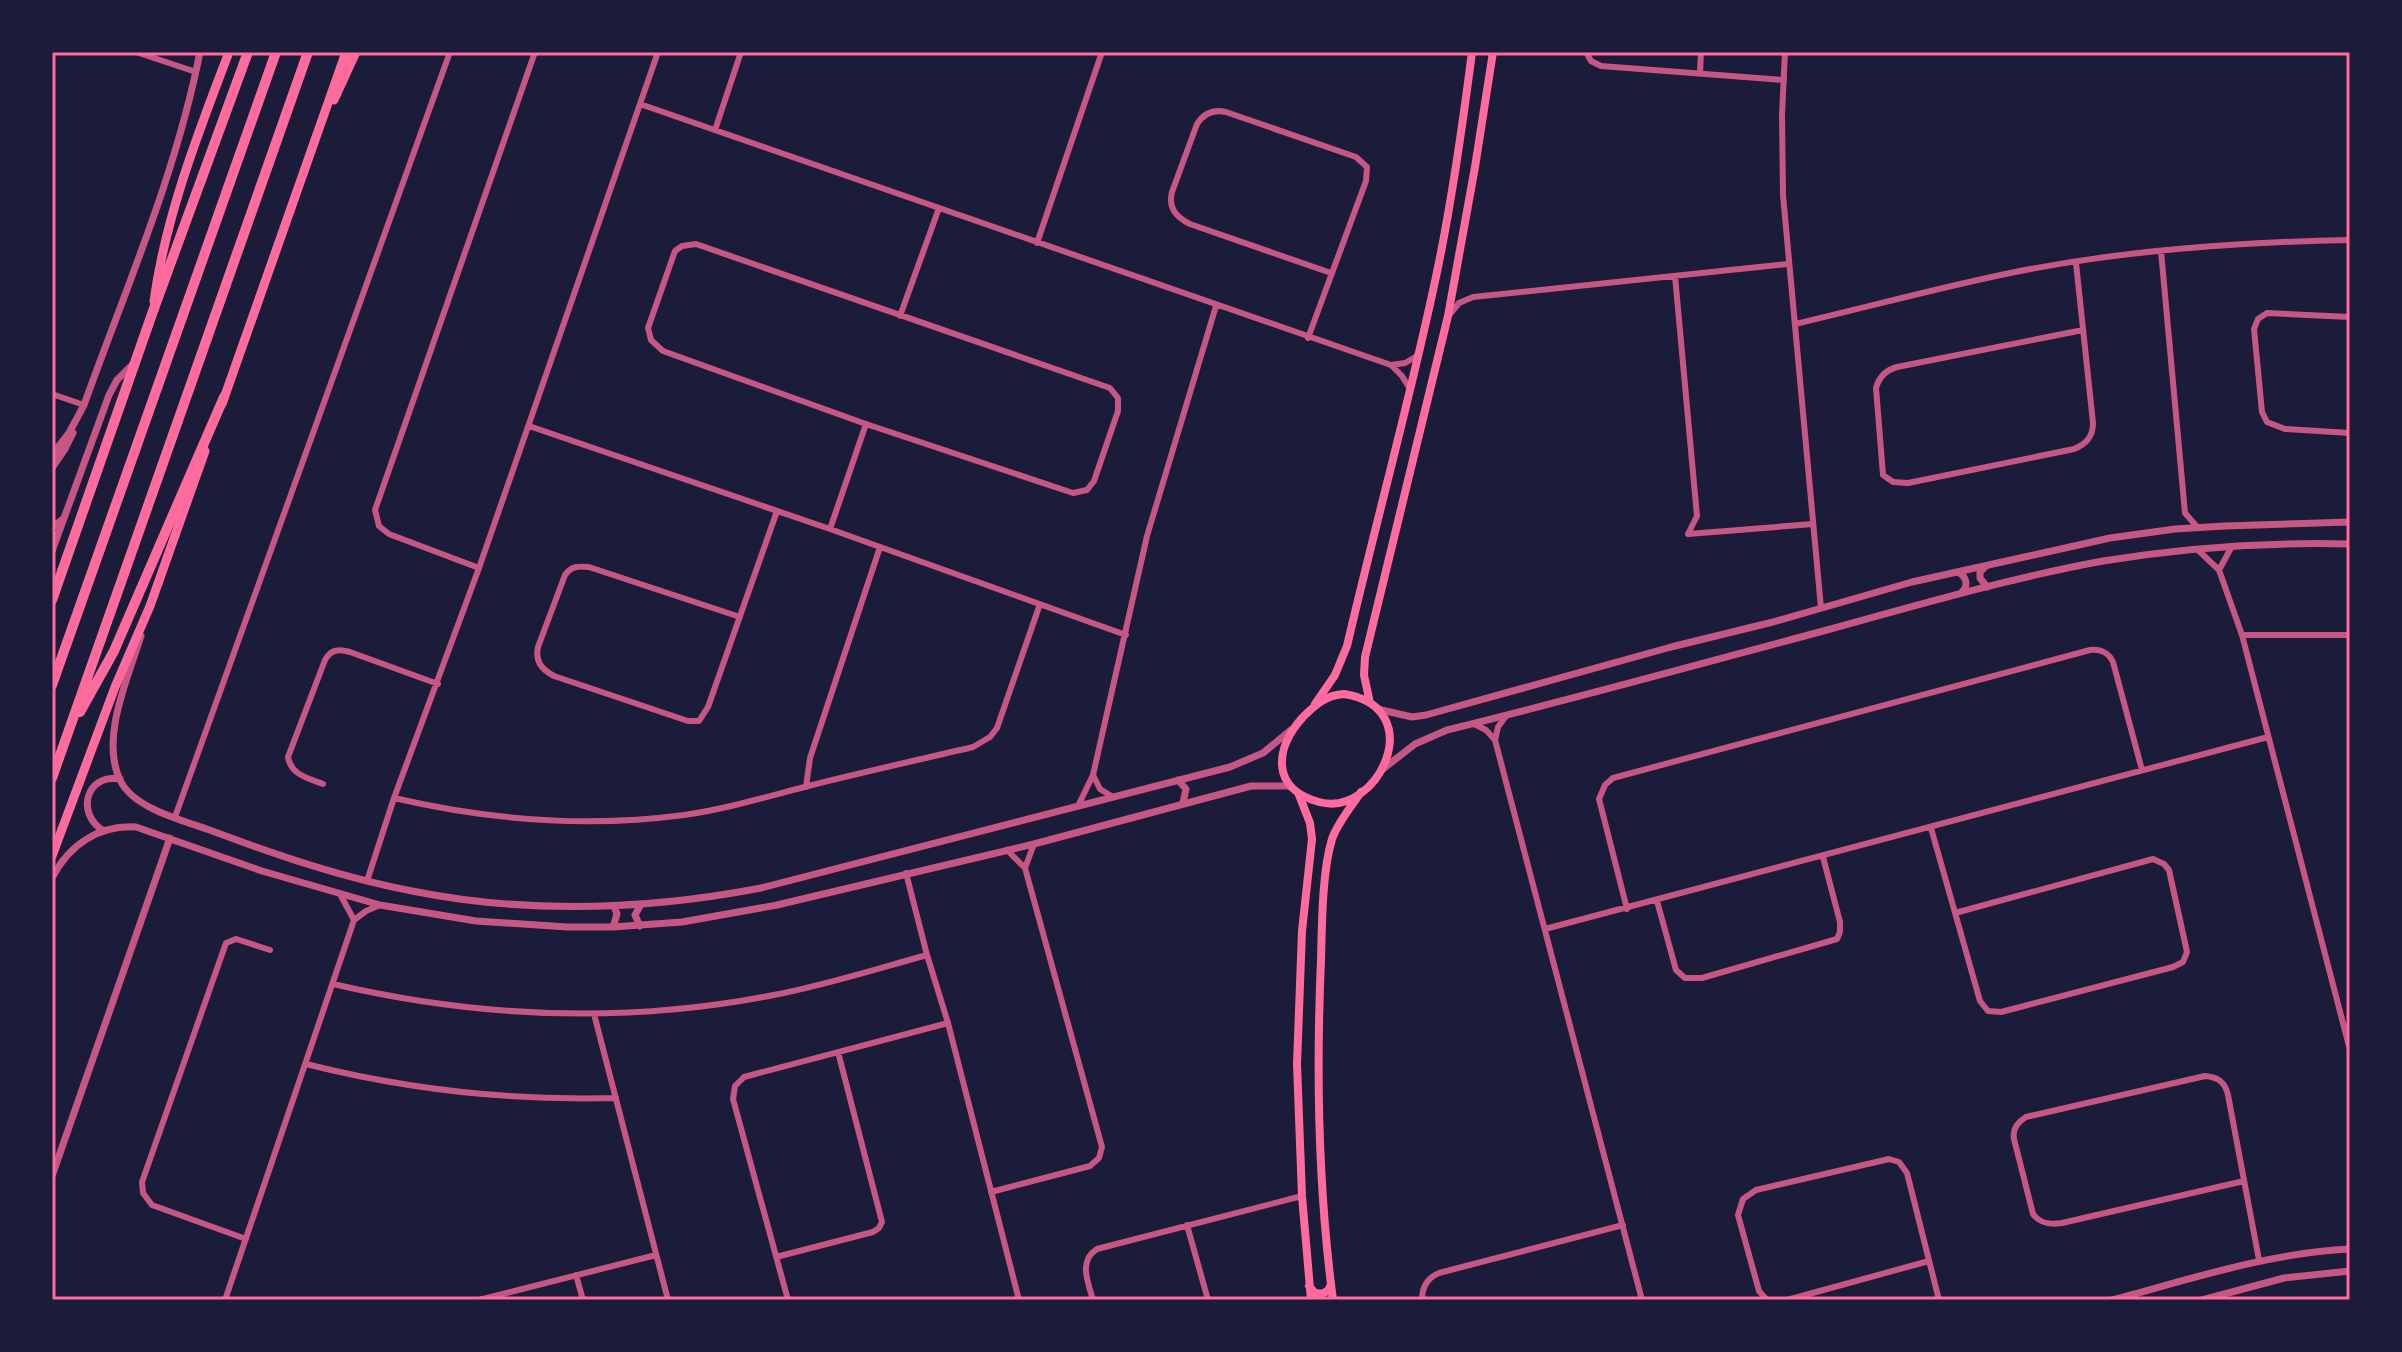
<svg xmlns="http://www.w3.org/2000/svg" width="2402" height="1352" viewBox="0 0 2402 1352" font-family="Lora,serif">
<rect width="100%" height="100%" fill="#1b1b3a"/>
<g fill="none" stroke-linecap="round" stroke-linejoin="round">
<path stroke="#c65784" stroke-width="6" d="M136,52L196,72
M1586,52L1591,61L1601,66L1784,80
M1785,52L1782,115L1783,195L1821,608
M1700,73L1701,52
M640,104L1391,365L1402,376L1410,389
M715,130L741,52
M52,143V149
M1037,243L1102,52
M696,244L1110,388L1118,398V411L1094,481L1087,490L1073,493L866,424L663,351L651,340L648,328L675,251L682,246Z
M2161,251L2185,513L2198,528
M2076,263L2093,423C2093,437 2086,444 2074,449L1908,483L1893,482L1883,475L1876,388C1879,377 1886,370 1897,367L2083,330
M1675,276L1697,516L1688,534
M1450,314L1459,303L1473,297L1788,264
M900,316L939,208
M2350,317L2267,313L2258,319L2254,329L2262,412L2267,422L2285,429L2350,433
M1795,324C1868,307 1941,287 2015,272C2125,250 2238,242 2350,240
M1308,338L1366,181L1367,167L1356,157L1226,112C1213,109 1204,113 1197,124L1172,192C1168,208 1176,217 1190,224L1331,273
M1391,365L1405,363L1417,356
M52,394L84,405
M529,426L830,529L1126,635
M830,529L866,424
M1688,534L1813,524
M2199,551L2219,570L2242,635L2350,1050
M479,568L389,534L379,526L375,510L535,52
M2219,570L2231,548
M740,617L589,567C578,566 571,566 565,575L538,647C535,661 541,669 554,676L688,721H699L708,707L777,511
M2242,635H2350
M1506,716L1498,727L1495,740L1642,1300
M1474,724L1486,730L1495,740
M1093,775L1100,789L1113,797
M323,784C308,778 291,775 288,757L325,660C331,649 339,649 350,652L438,684
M806,787L810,758L880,547
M394,798C489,820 587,828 684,815C726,809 766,797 808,786C863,772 918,760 973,747L990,737L997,728L1040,604
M1078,806L1093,775L1147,536L1216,306
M175,817L450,52
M1931,828L1980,1001L1988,1011L2001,1012L2173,967L2183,962L2187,952L2169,870L2164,864L2153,859L1955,913
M1025,868L1034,844
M906,873L927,955L948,1023L1019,1300
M367,881L394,798L479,568L658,52
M340,894L354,920
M1657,901L1676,970L1685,978H1702L1837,939L1840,932V922L1823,857
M1627,909L1599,799L1605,785L1613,778L2090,650C2101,649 2108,652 2113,662L2142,770
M354,920L366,911L380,905
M1545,929L2268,737
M333,984C479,1018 627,1024 774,995C826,985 876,969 927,955
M594,1014L668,1300
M306,1064C409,1090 510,1101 616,1098
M2244,1181L2062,1223C2050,1225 2040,1224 2033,1214L2014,1139C2012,1129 2018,1122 2026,1117L2205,1076C2218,1077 2225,1082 2228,1095L2259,1260
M991,1192L1090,1166L1099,1158L1102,1147L1025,868L1007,850
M1187,1225L1208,1300
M246,1239L152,1205L143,1193L142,1182L226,943L236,939L270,950
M776,1257L873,1232L879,1228L882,1222L838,1052
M576,1275L583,1300
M225,1300L354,920
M479,1300L656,1255
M788,1300L733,1099L735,1086L744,1077L948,1023
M1093,1300C1088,1282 1078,1261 1097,1249L1302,1196
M1422,1300C1422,1287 1427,1278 1439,1273L1623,1225
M1767,1300L1759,1291L1738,1215L1743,1199L1756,1190L1889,1159L1899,1162L1907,1173L1939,1300
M1787,1300L1929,1261"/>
<path stroke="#c65784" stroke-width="7" d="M52,455L69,433L84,405C126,288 176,174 200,52
M52,468L65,449L73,433
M52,528L63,519
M52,551L109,395L117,380L134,363
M1985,567L1980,572V578L1987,587
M1957,572C1967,576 1969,586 1961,593
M141,636C128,678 99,740 121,782C136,810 186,821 215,832C279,856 344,878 412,891C527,914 646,910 761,888L1230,767L1263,753L1291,730
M1377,709L1412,717L1426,715L1671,647L1773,622L1912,582L2110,538L2175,529L2225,526L2350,522
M1383,769L1415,744L1447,730C1574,699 1700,664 1827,630C1918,605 2010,578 2103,561C2182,548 2269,542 2350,544
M1178,780L1186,789L1183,803
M104,831C75,814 86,773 120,779
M52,878C69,845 98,825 136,827L262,871L380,905L476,921L567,927H613L682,922L777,905L1034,844L1251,786H1289
M640,926L635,915L641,904
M613,927L617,914L614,906
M52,1176L170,838
M2112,1300C2191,1279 2268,1253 2350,1249
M2202,1300L2284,1278L2350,1271"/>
<path stroke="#ff6b9d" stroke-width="8" d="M1344,694C1430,707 1379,818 1319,802C1271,789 1274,749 1303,717C1315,705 1326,695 1344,694Z
M1370,703L1364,675L1365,657L1448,316L1475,167L1493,52
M1315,704L1335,675L1347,646C1375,526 1408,407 1434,286C1451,209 1462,130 1472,52
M1299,795L1310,823L1312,839L1302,931L1297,1064L1302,1196L1311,1300
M1309,1286L1315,1293C1323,1295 1329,1292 1331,1284
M1333,1300C1318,1187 1316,1074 1321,960C1322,924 1322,872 1332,839C1338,822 1351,807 1361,792"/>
<path stroke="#ff6b9d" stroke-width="9" d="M334,100L356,52
M154,301C166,214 198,134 229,52
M222,404L346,52
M52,856L115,687L150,606L205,451"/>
<path stroke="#ff6b9d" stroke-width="10" d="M52,600L152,314L248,52
M52,685L276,52
M80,712L114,651L224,397
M52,778L308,52"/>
</g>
<rect width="2402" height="1352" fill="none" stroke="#1b1b3a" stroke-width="108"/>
<rect x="54" y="54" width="2294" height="1244" fill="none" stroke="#ff6b9d" stroke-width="3"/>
</svg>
